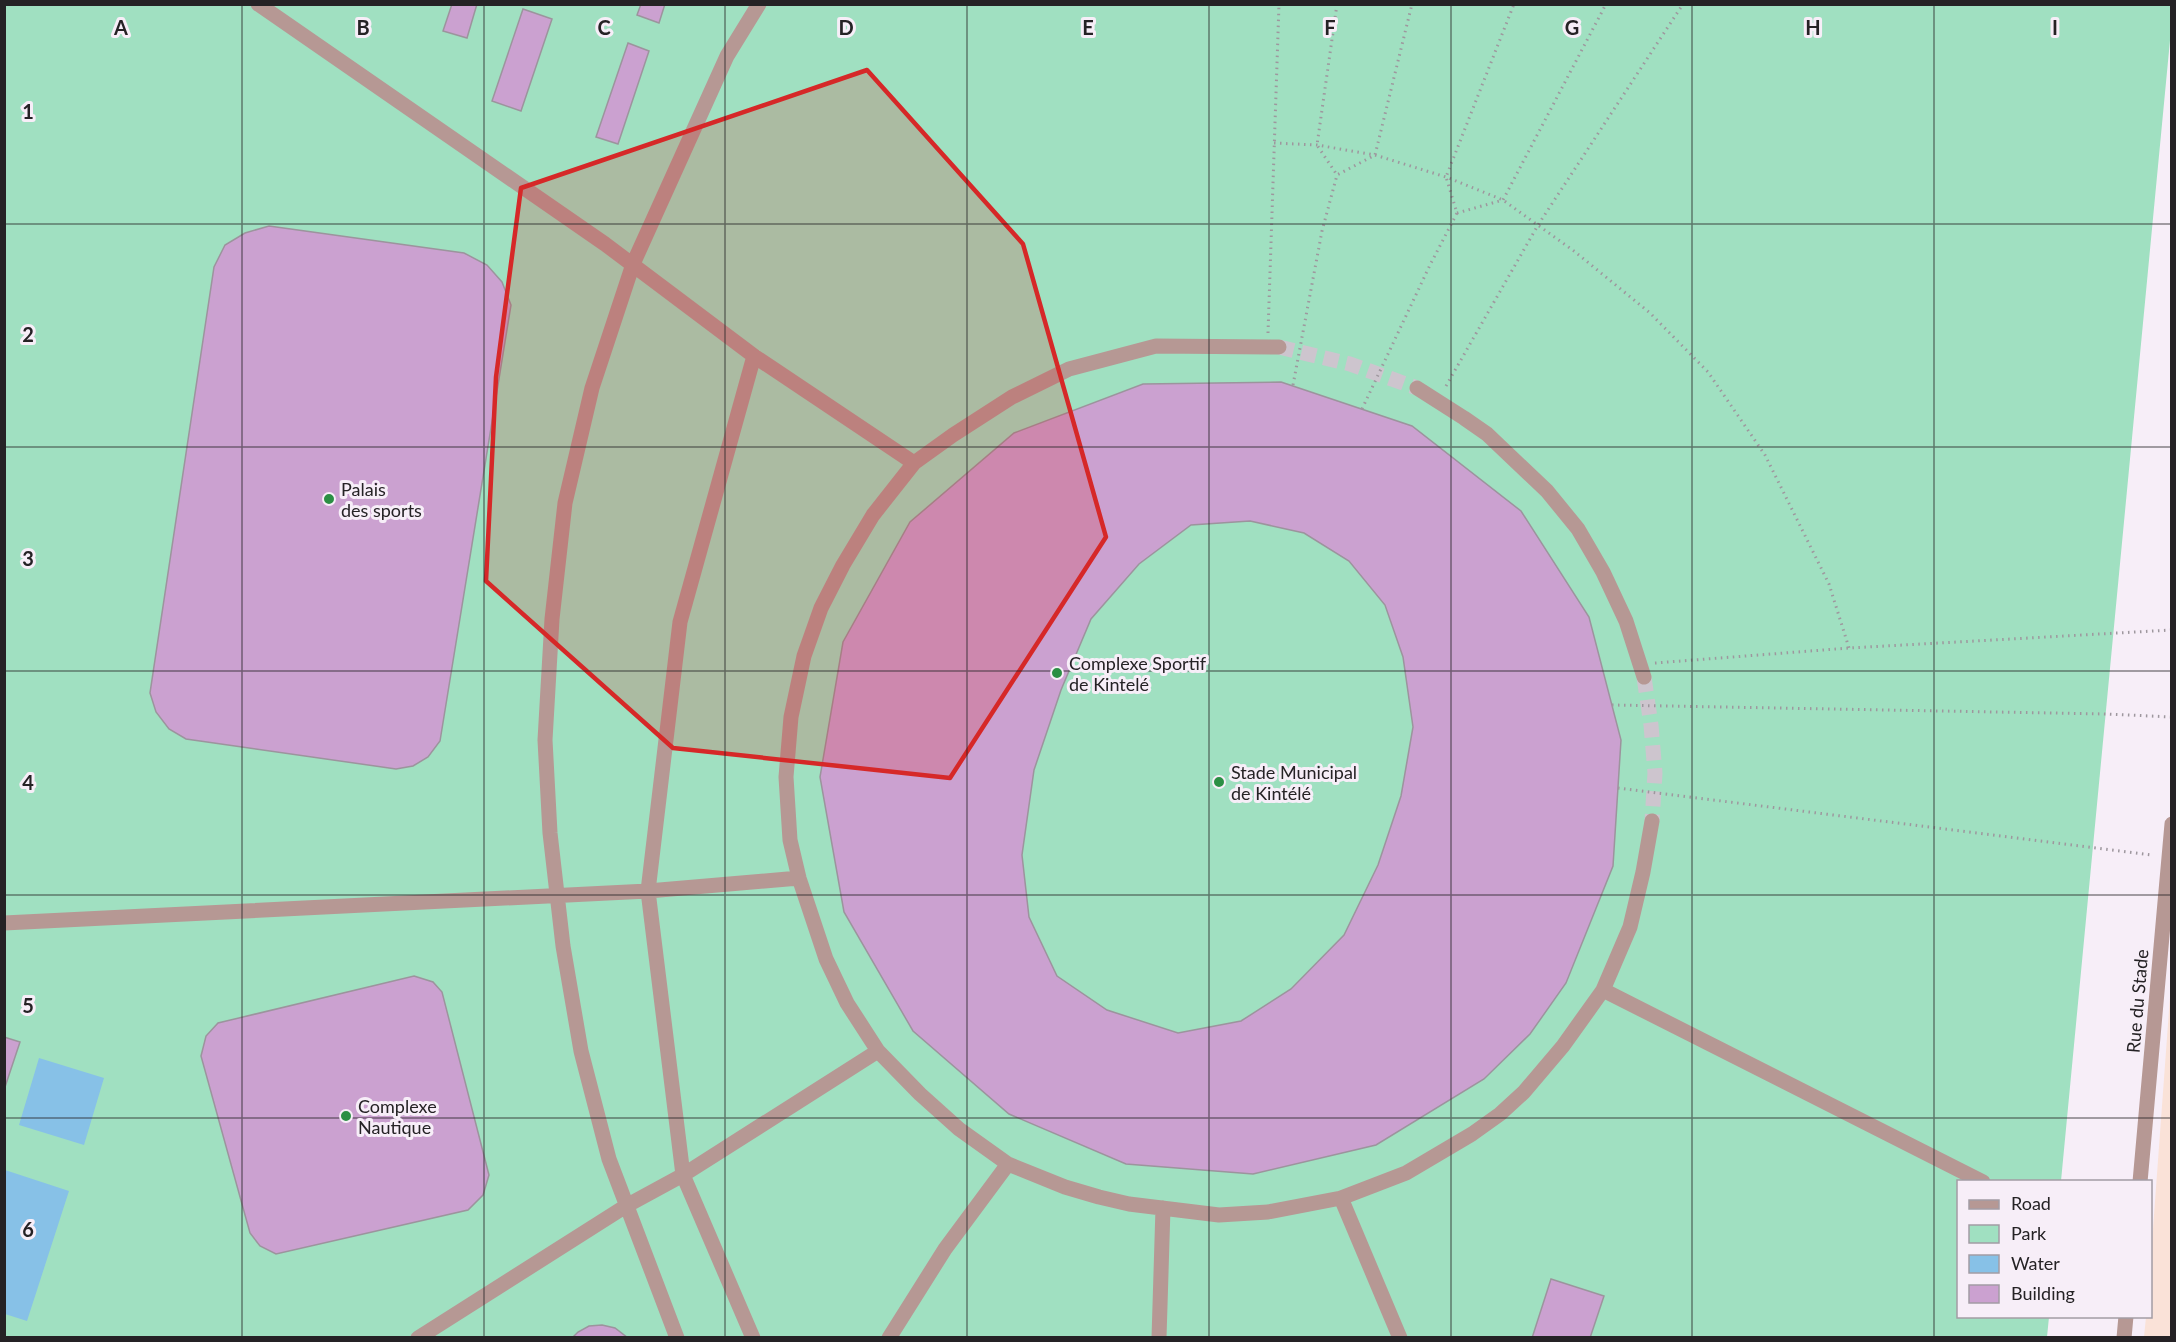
<svg xmlns="http://www.w3.org/2000/svg" width="2176" height="1342" viewBox="0 0 2176 1342" font-family="Lato,sans-serif">
<rect width="100%" height="100%" fill="#f7eef8"/>
<path fill="#fae2d8" d="M2171,983V1337H2144L2146,1317L2150,1316L2151,1256Z"/>
<path fill="#a0e0c1" d="M5,5H2171V30L2061,1181L1958,1182V1316L2049,1317L2047,1337L5,1338Z"/>
<path fill="#87c1e7" d="M39,1058L104,1078L84,1145L19,1125Z
M5,1170L69,1191L27,1321L5,1314Z"/>
<path fill="#cba1d0" stroke="#9c949d" stroke-width="1.5" fill-rule="evenodd" d="M452,4H477L467,38L443,31Z
M641,4H665L659,23L637,15Z
M523,9L552,19L521,111L492,101Z
M628,43L649,51L618,144L596,137Z
M269,226L464,253L487,265L502,282L511,305L440,741L428,757L413,766L396,769L186,739L169,729L156,712L150,693L214,267L225,245L245,233Z
M1281,382L1412,426L1521,511L1589,617L1621,740L1613,866L1566,983L1530,1034L1484,1079L1376,1145L1253,1174L1126,1164L1009,1114L913,1031L844,912L820,777L843,642L910,522L1014,433L1143,384ZM1250,521L1304,533L1349,561L1385,605L1403,657L1413,727L1401,796L1378,865L1344,935L1291,989L1241,1021L1178,1033L1107,1010L1057,976L1029,917L1022,855L1034,770L1061,690L1091,619L1139,564L1191,525Z
M414,976L433,982L442,992L489,1175L483,1195L468,1210L276,1254L260,1246L250,1233L201,1056L206,1036L218,1023Z
M4,1037L20,1042L4,1090Z
M1551,1279L1604,1296L1590,1338H1532Z
M602,1325L615,1328L628,1338H572L578,1332L589,1326Z"/>
<g fill="none" stroke-linecap="round" stroke-linejoin="round">
<path stroke="#cdc5ce" stroke-width="15" stroke-dasharray="15 8" stroke-linecap="butt" d="M1279,347L1350,364L1417,388
M1644,677L1651,725L1655,773L1652,821"/>
<path stroke="#9e979e" stroke-width="3" stroke-dasharray="1.5 4.5" stroke-linecap="butt" d="M1337,4L1317,145L1337,175
M1274,143L1317,145L1375,155L1446,177L1503,200L1574,251L1650,313L1708,372L1765,455L1829,584L1849,648
M1457,213L1503,200L1606,4
M1268,333L1279,4
M1293,385L1322,231L1337,175L1375,155L1412,4
M1446,386L1538,225L1683,4
M1362,409L1430,265L1457,213L1446,177L1514,4
M1655,663L1849,648L2172,630
M1612,705L2106,714L2172,717
M1618,788L2152,855"/>
<path stroke="#b69894" stroke-width="15" d="M258,4L605,244L754,356L914,463
M1279,347L1156,346L1069,369L1012,397L953,435L914,463L873,515L843,565L821,608L804,656L791,717L786,777L790,840L799,878L826,959L847,1003L878,1051L920,1094L959,1129L1008,1164L1065,1187L1099,1197L1129,1204L1219,1215L1268,1212L1341,1198L1406,1173L1472,1134L1500,1114L1524,1092L1563,1046L1603,990L1630,927L1643,872L1652,821
M1417,388L1464,418L1487,434L1547,491L1578,529L1603,572L1626,621L1644,677
M4,923L648,891L799,878
M1603,990L1983,1182
M2140,1182L2172,824
M1341,1198L1400,1338
M418,1338L626,1206L683,1175L878,1051
M677,1338L609,1159L581,1051L563,946L550,833L545,740L552,619L565,503L592,388L633,264L727,56L759,4
M753,1338L683,1175L648,891L680,622L754,356
M889,1338L945,1249L1008,1164
M1159,1338L1163,1208
M2124,1338L2126,1316"/>
</g>
<path fill="#d62828" fill-opacity="0.2" stroke="#d62828" stroke-width="4.5" stroke-linejoin="round" d="M867,70L1023,244L1106,537L950,778L673,748L486,581L496,377L521,188Z"/>
<path fill="none" stroke="#252225" stroke-width="1.5" stroke-opacity="0.55" d="M242,4V1338M484,4V1338M725,4V1338M967,4V1338M1209,4V1338M1451,4V1338M1692,4V1338M1934,4V1338M4,224H2172M4,447H2172M4,671H2172M4,895H2172M4,1118H2172"/>
<g fill="#2b8f44" stroke="#f7eef8" stroke-width="2">
<circle cx="329" cy="499" r="6"/>
<circle cx="1057" cy="673" r="6"/>
<circle cx="1219" cy="782" r="6"/>
<circle cx="346" cy="1116" r="6"/>
</g>
<g text-anchor="middle" dominant-baseline="central" stroke-width="6" stroke-linejoin="round" paint-order="stroke">
<g font-size="18" fill="#252225" stroke="#f7eef8" text-anchor="start">
<text x="341" y="489">Palais<tspan x="341" dy="21">des sports</tspan></text>
<text x="1069" y="663">Complexe Sportif<tspan x="1069" dy="21">de Kintelé</tspan></text>
<text x="1231" y="772">Stade Municipal<tspan x="1231" dy="21">de Kintélé</tspan></text>
<text x="358" y="1106">Complexe<tspan x="358" dy="21">Nautique</tspan></text>
</g>
<g font-size="18" fill="#252225" stroke="#f7eef8">
<text transform="translate(2137 1001) rotate(-85)">Rue du Stade</text>
</g>
</g>
<g font-size="20" text-anchor="middle" font-weight="bold" fill="#252225" stroke="#f7eef8" stroke-width="6" stroke-linejoin="round" paint-order="stroke">
<text x="121" y="35">A</text>
<text x="363" y="35">B</text>
<text x="604" y="35">C</text>
<text x="846" y="35">D</text>
<text x="1088" y="35">E</text>
<text x="1330" y="35">F</text>
<text x="1572" y="35">G</text>
<text x="1813" y="35">H</text>
<text x="2055" y="35">I</text>
<text x="28" y="119">1</text>
<text x="28" y="342">2</text>
<text x="28" y="566">3</text>
<text x="28" y="790">4</text>
<text x="28" y="1013">5</text>
<text x="28" y="1237">6</text>
</g>
<rect width="2176" height="1342" fill="none" stroke="#252225" stroke-width="12"/>
<rect x="1957" y="1180" width="195" height="138" fill="#f7eef8" stroke="#a39ca4" stroke-width="1.5"/>
<rect x="1969" y="1200" width="30" height="9" fill="#b69894" stroke="#a39ca4" stroke-width="1.5"/>
<text x="2011" y="1210" font-size="18" fill="#252225">Road</text>
<rect x="1969" y="1225" width="30" height="18" fill="#a0e0c1" stroke="#a39ca4" stroke-width="1.5"/>
<text x="2011" y="1240" font-size="18" fill="#252225">Park</text>
<rect x="1969" y="1255" width="30" height="18" fill="#87c1e7" stroke="#a39ca4" stroke-width="1.5"/>
<text x="2011" y="1270" font-size="18" fill="#252225">Water</text>
<rect x="1969" y="1285" width="30" height="18" fill="#cba1d0" stroke="#a39ca4" stroke-width="1.5"/>
<text x="2011" y="1300" font-size="18" fill="#252225">Building</text>
</svg>
